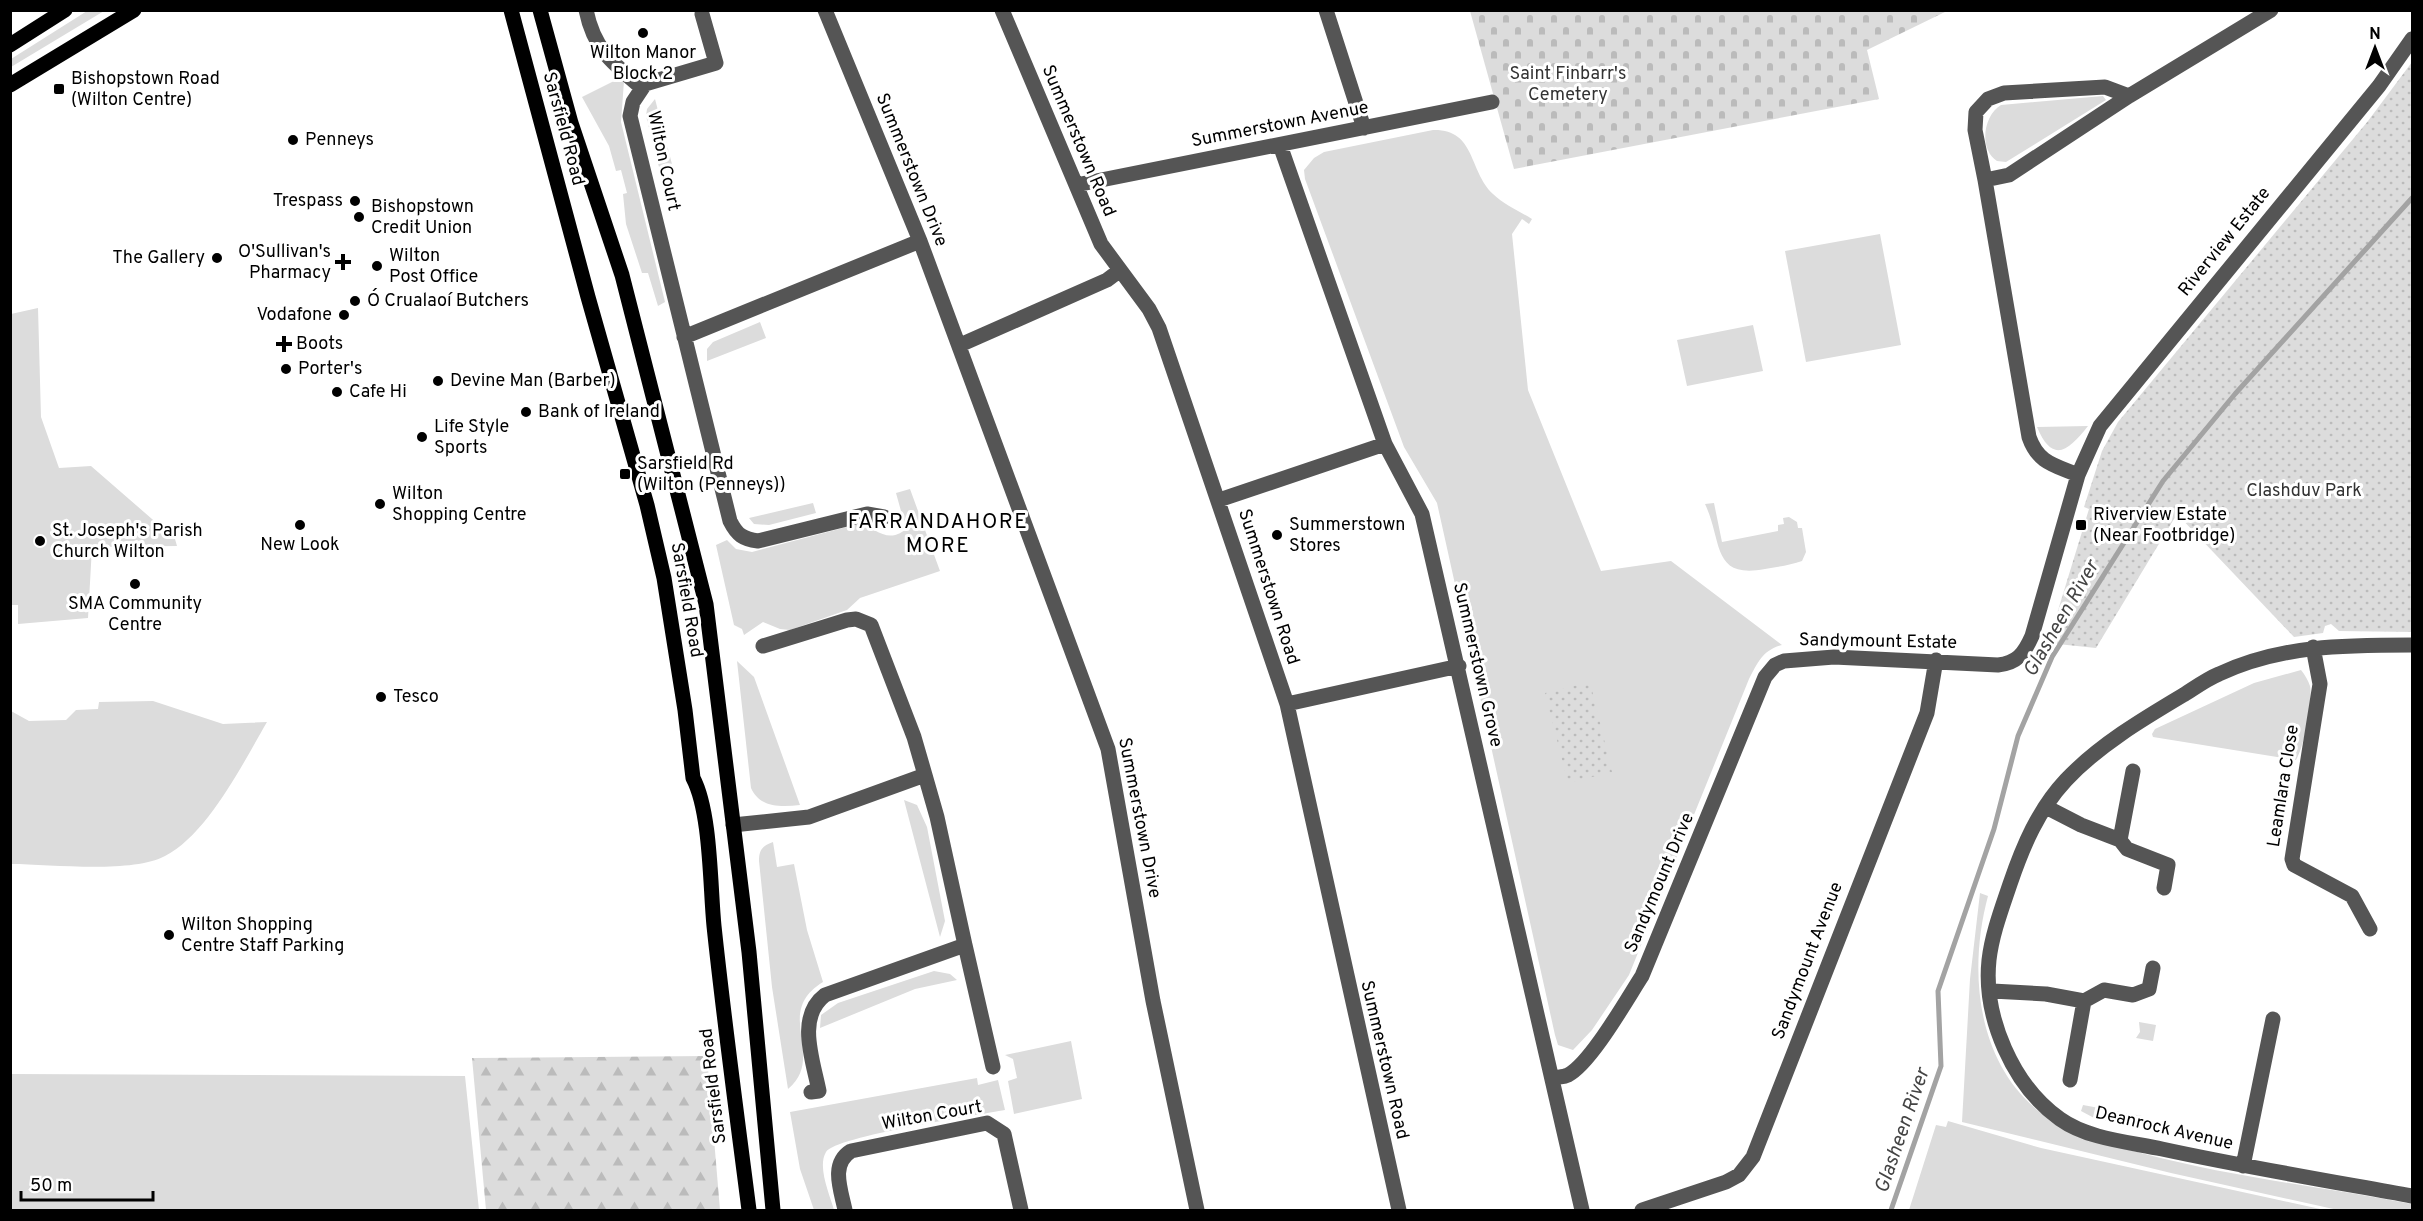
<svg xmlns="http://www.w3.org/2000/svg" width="2423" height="1221" viewBox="0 0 2423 1221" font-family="Overpass,sans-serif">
<defs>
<pattern id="forest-firs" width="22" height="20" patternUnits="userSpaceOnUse" patternTransform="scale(1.5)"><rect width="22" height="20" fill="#dcdcdc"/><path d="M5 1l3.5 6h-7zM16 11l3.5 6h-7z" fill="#bbb"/></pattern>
<pattern id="cemetery-stones" width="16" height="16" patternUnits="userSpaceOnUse" patternTransform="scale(1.5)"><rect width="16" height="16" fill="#dcdcdc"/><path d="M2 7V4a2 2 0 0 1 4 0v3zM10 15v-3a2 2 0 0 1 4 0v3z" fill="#bbb"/></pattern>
<pattern id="park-dots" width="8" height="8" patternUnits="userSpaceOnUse" patternTransform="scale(1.5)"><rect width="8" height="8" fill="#dcdcdc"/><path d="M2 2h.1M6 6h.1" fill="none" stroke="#bbb" stroke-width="1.8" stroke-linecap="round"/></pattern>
</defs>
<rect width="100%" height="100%" fill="#fff"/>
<path fill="#dcdcdc" d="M87,11H104L11,67V59Z
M620,78L624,81L621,122L665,302L658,306L648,273H642L626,224L623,194L627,193L621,170L616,171L609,146L582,97Z
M2103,96L2106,100L2006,162L1997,161C1978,148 1984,115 2001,105Z
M655,99L673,168L660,171L646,116L647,109Z
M1433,130C1476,129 1468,170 1493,194C1503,204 1519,211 1532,219L1529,224L1522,219L1512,234L1528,390L1601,571L1671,561L1782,645C1763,650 1758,662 1749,679L1629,975L1592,1030L1573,1050L1558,1045L1555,1035L1437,503L1404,447L1305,179L1304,170L1314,158L1324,152Z
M1880,234L1901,345L1806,362L1785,251Z
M38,308L41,417L59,468L91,466L175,539L177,546L92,547L88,618L18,624V605H11V314Z
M760,322L766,338L707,361V349L713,342Z
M1753,325L1763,371L1687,386L1677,340Z
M2088,426C2069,450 2053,465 2037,427Z
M910,489L940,571L860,598L847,610L790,630L780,629L763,622L744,635L742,629L734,625L716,545L727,540L736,549L752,552L858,524C876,527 887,545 906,529L896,493Z
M813,503L816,513L769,525L754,524L749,518Z
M1714,503L1722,542L1778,531V525L1784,524L1783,518L1789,517L1797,522L1798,528H1802L1806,552L1802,561C1791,565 1777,567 1765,569C1711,579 1723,542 1705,504Z
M737,661L754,677L800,805C781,807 760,808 751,788Z
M2301,670C2305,675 2308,680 2310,686C2313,700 2304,748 2296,760L2153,737L2152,734L2155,729L2254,683Z
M153,701L223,724L267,722C243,763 208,834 165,856C131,874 50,864 11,864V711L29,721L66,720L76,710L98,709L99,702Z
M904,800L917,805L927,827L945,921L940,937Z
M773,842L777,867L794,864L807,930L823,982C772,1013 827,1056 788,1089L772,987L759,861C759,850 762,846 773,842Z
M1980,893L1988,896C1967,974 1977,1072 2051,1120C2079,1138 2113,1146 2145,1154C2232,1177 2323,1187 2412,1204V1210H2338L2171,1173L1962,1122L1970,979Z
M934,971L950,974L957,980L915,989L820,1028L821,1015L838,1003Z
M2139,1022L2156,1025L2153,1041L2136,1038L2140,1032Z
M1071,1041L1082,1099L1014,1114L1008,1081L1017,1078L1013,1059L1005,1055Z
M11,1074L465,1076L479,1210H11Z
M977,1078L978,1085L998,1080L1005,1110C979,1115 836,1136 826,1152C817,1167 830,1195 834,1210H814L800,1169L790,1112Z
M2083,1105L2142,1116L2140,1127L2096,1119L2081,1111Z
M1948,1121L2041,1148L2325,1210H1909L1936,1125L1946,1127Z"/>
<path fill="url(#forest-firs)" d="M707,1056L720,1210H486L472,1058Z"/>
<path fill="url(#cemetery-stones)" d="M1470,11H1947L1867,50L1879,99L1514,169Z"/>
<path fill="url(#park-dots)" d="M2412,62V632L2339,631L2331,624L2325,626L2323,633L2294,637L2177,514L2096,648L2048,643L2089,509L2084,507L2102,451L2118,422L2368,121Z
M1590,682L1612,772L1568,783L1545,693Z"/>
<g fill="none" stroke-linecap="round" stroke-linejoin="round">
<path stroke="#a3a3a3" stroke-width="5" d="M1891,1210L1941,1066L1938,991L1994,829L2018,736L2052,657L2163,481L2235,394L2412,198"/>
<path stroke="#555" stroke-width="15" d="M586,10C594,49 612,63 641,87
M825,10L920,241L1108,749L1153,1001L1197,1210
M1002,10L1101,244L1149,309L1159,328L1287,704L1399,1210
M1326,10L1364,128
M702,14L716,63L645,84L633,102L630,116L730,521C737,535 743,539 758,541L867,514L884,517
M1280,145L1385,444L1422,514L1582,1210
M1985,180L1975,130L1976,112L1988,99L2004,93L2105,87L2129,96
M1076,185L1492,102
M684,337L920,241
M960,345L1107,280L1119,271
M2078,475C2054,465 2038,463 2029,437L1985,180L2009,175L2129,96L2271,10
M1219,500L1385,444
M2412,645C2345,645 2281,645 2219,674C2207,679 2196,687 2185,694C2143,719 2099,745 2066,780C2038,810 2023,846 2010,884C2002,908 1992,934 1989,960C1983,1017 2013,1086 2060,1119C2088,1139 2129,1142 2162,1149C2245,1167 2329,1181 2412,1196
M2313,647L2320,684L2292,859L2294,865L2352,896L2370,929
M1287,704L1459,666
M2046,807L2081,825L2120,840L2127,849L2168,865L2164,888
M733,825L809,817L925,775L914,737L871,625L856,619L847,620L763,646
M2120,840L2133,771
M965,945L993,1067
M1992,991L2046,994L2084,1001L2070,1080
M2084,1001L2104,990L2133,995L2149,989L2153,968
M1554,1078C1558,1077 1564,1077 1568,1075C1591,1063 1627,999 1642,976L1765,677L1775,665L1784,661L1834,657L1998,665C2017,663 2024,654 2032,636L2078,475L2100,426L2379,86L2412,39
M811,1092L819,1091C813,1060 796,1017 825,995L965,945L937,817L925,775
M2243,1166L2273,1019
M845,1210C841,1190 830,1164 851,1151L987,1123L1004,1134L1021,1210
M1642,1210L1726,1182L1739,1175L1753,1157L1927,713L1936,660"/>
<path stroke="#000" stroke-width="15" d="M511,10L588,297L647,505L664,578L685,710L693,778C711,812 710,886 714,926C724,1021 737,1116 749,1210
M540,10L571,123L622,275L706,604L749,952L773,1210
M10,45L65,10
M10,85L134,10"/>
</g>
<g fill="#000" stroke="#fff" stroke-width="2">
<circle cx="643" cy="33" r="6"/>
<rect x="53" y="83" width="12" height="12" rx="3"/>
<circle cx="293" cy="140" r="6"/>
<circle cx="355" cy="201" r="6"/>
<circle cx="359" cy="217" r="6"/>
<circle cx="217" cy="258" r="6"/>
<path d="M340 253h6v6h6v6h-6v6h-6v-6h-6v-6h6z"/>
<circle cx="377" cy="266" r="6"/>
<circle cx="355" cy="301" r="6"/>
<circle cx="344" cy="315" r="6"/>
<path d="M281 335h6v6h6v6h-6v6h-6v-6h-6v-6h6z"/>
<circle cx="286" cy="369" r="6"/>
<circle cx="438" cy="381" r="6"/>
<circle cx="337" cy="392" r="6"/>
<circle cx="526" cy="412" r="6"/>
<circle cx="422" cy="437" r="6"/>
<rect x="619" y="468" width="12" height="12" rx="3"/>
<circle cx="380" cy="504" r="6"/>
<circle cx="300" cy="525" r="6"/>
<rect x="2075" y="519" width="12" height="12" rx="3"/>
<circle cx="1277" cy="535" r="6"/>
<circle cx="40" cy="541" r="6"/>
<circle cx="135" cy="584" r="6"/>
<circle cx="381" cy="697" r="6"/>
<circle cx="169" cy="935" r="6"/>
</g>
<g text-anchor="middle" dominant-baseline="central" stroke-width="6" stroke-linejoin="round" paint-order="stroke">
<g font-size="18" fill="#000" stroke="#fff" text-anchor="start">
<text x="643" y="53" text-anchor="middle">Wilton Manor<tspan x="643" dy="21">Block 2</tspan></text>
<text x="71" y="79">Bishopstown Road<tspan x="71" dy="21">(Wilton Centre)</tspan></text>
<text x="305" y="140">Penneys</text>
<text x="343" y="201" text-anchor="end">Trespass</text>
<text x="371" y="207">Bishopstown<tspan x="371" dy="21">Credit Union</tspan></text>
<text x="331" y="252" text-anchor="end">O'Sullivan's<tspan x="331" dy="21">Pharmacy</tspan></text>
<text x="389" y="256">Wilton<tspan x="389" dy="21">Post Office</tspan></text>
<text x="205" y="258" text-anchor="end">The Gallery</text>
<text x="367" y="301">Ó Crualaoí Butchers</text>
<text x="332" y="315" text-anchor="end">Vodafone</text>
<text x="296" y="344">Boots</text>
<text x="298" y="369">Porter's</text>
<text x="450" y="381">Devine Man (Barber)</text>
<text x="349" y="392">Cafe Hi</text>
<text x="538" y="412">Bank of Ireland</text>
<text x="434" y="427">Life Style<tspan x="434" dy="21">Sports</tspan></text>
<text x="637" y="464">Sarsfield Rd<tspan x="637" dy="21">(Wilton (Penneys))</tspan></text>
<text x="392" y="494">Wilton<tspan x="392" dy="21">Shopping Centre</tspan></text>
<text x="2093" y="515">Riverview Estate<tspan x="2093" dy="21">(Near Footbridge)</tspan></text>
<text x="1289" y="525">Summerstown<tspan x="1289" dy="21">Stores</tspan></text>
<text x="52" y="531">St. Joseph's Parish<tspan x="52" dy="21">Church Wilton</tspan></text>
<text x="300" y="545" text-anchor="middle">New Look</text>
<text x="135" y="604" text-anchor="middle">SMA Community<tspan x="135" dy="21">Centre</tspan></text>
<text x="393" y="697">Tesco</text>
<text x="181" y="925">Wilton Shopping<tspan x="181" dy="21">Centre Staff Parking</tspan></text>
</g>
<g font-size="18" fill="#333" stroke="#fff">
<text x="1568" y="74">Saint Finbarr's<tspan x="1568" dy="21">Cemetery</tspan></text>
<text x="2304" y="491">Clashduv Park</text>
</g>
<g font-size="18" fill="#000" stroke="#fff">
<text transform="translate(1280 125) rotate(-11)">Summerstown Avenue</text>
<text transform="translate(563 129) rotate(75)">Sarsfield Road</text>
<text transform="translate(1078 141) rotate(67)">Summerstown Road</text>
<text transform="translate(663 161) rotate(78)">Wilton Court</text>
<text transform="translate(911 170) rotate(68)">Summerstown Drive</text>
<text transform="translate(2225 242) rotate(-51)">Riverview Estate</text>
<text transform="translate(1268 587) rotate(72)">Summerstown Road</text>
<text transform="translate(686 600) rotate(80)">Sarsfield Road</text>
<text transform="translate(1878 642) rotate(1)">Sandymount Estate</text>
<text transform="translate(1477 665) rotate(77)">Summerstown Grove</text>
<text transform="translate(2284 786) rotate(-81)">Leamlara Close</text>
<text transform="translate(1139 818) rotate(79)">Summerstown Drive</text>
<text transform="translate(1660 883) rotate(-67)">Sandymount Drive</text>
<text transform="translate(1808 961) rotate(-69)">Sandymount Avenue</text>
<text transform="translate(1384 1060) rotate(77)">Summerstown Road</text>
<text transform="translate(714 1086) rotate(-97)">Sarsfield Road</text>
<text transform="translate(932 1116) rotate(-10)">Wilton Court</text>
<text transform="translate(2164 1129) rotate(13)">Deanrock Avenue</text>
</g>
<g font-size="20" font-style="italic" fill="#444" stroke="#fff">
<text transform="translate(2062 619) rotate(-60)">Glasheen River</text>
<text transform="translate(1903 1131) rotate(-71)">Glasheen River</text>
</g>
<g font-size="21" letter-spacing="1.5" fill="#000" stroke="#fff">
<text x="938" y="522">FARRANDAHORE<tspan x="938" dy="24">MORE</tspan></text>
</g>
</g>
<rect width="2423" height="1221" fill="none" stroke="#000000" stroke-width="24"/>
<g transform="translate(2375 48)" stroke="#ffffff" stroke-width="4.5" paint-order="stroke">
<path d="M0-4.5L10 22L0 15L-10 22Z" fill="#000000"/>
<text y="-9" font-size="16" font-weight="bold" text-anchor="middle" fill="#000000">N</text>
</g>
<path d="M21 1191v9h132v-9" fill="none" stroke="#000000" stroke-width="3"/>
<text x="30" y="1191" font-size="18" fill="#000000" stroke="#ffffff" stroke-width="4.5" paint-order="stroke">50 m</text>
</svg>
